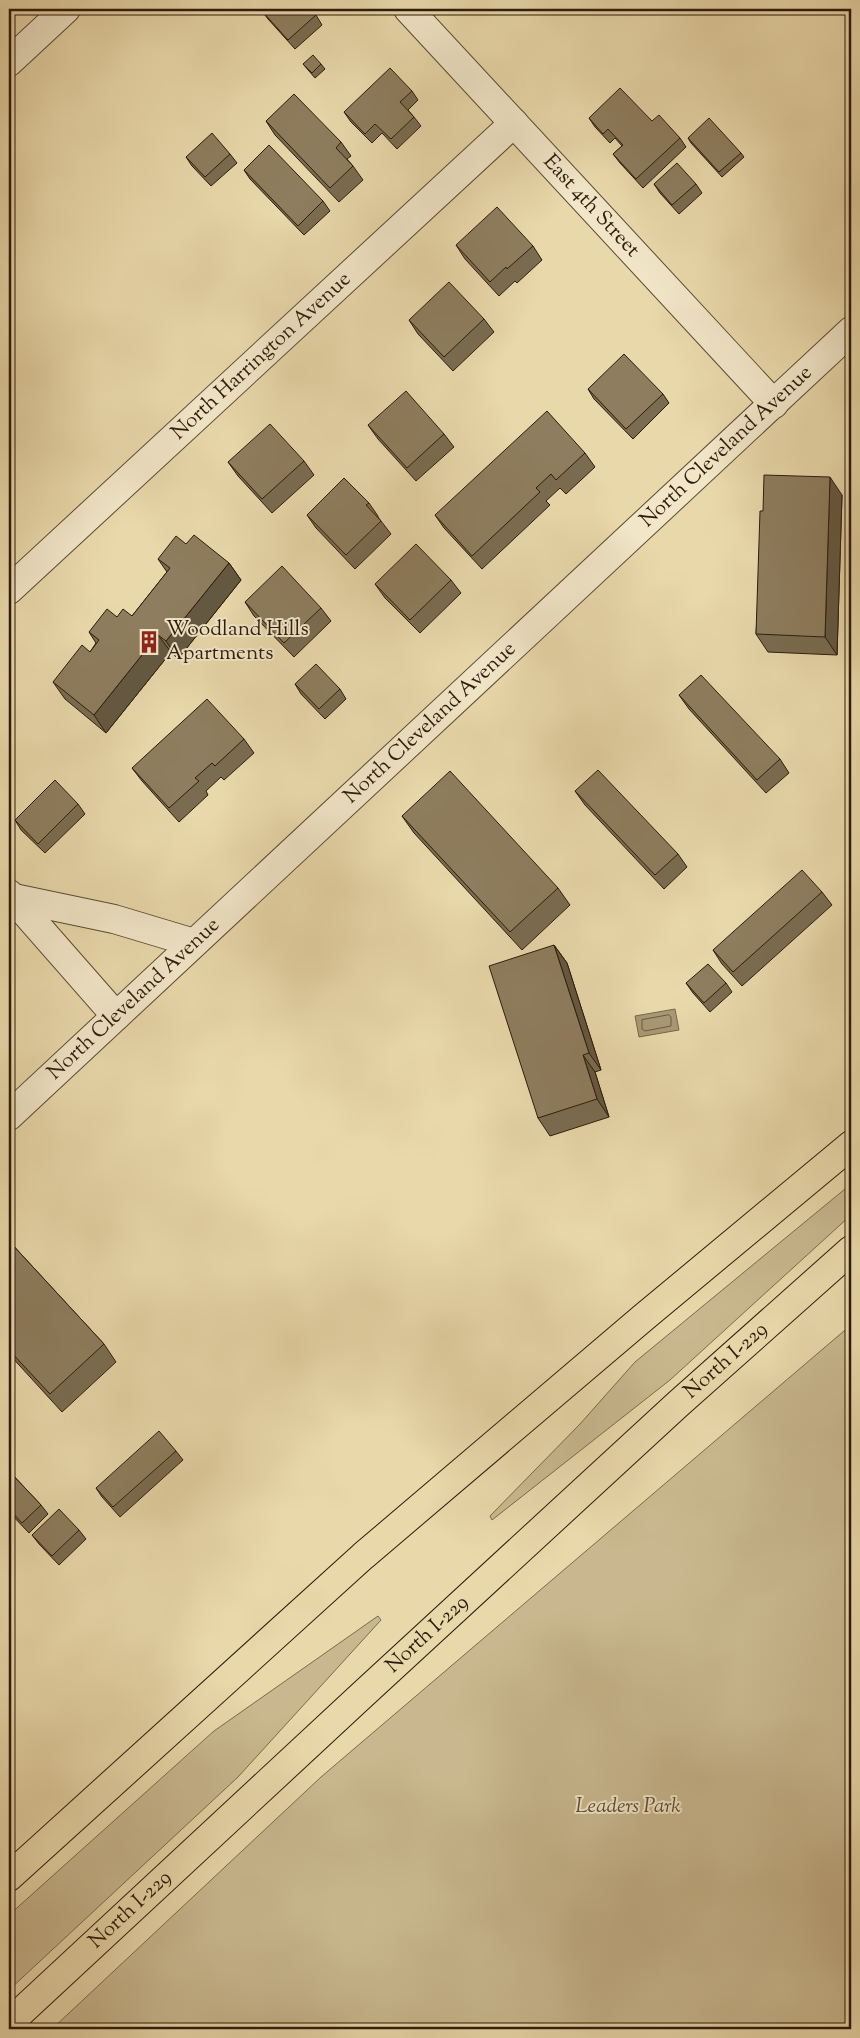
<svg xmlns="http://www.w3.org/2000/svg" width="860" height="2038" viewBox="0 0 860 2038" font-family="'Sorts Mill Goudy',serif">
<rect width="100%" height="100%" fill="#e9d8aa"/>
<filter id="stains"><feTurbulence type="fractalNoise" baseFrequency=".004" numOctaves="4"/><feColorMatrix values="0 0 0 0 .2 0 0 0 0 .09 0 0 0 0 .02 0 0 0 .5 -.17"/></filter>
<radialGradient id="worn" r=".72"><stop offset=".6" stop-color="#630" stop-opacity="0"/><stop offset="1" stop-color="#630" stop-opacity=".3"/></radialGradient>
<path fill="#c9b88f" stroke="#7a6a4d" d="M851,1184V1215L670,1380L492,1520L490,1516L580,1424L635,1362Z
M851,1325V2029H52L321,1777Z
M378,1616L381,1620L238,1777L9,1990V1915L214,1731Z"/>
<path fill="#a99874" stroke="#77664a" d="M675,1009L679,1030L639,1037L635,1016Z"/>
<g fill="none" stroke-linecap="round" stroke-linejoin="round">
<path stroke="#6a5a40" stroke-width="1" d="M669,1015L671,1017V1026L645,1031L642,1029V1020Z"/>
<defs>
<g id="minor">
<path id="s1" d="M408,9L774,404"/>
<path d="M9,62L66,9"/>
<path id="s2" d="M9,590L514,123"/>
<path d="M9,894L116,1016"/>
<path d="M9,897L114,919L194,943"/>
<path id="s3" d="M9,1116L851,331"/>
</g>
<g id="highway">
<path d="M9,1877L363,1556L644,1317L851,1145"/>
<path id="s4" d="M9,2023L361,1696L678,1404L851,1250"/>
</g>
</defs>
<use href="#minor" stroke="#5b4a33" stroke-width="30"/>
<use href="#highway" stroke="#2c1b0b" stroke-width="30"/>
<use href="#minor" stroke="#f1e6c8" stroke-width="28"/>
<use href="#highway" stroke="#e9d8aa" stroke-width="28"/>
</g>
<path fill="#7a6c51" stroke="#2c1b0b" d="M261,10L316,15L322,25L295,49L268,19Z
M303,64H321L325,69L315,78Z
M412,91L418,100L408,110L414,117L421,126L397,149L382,133L372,143L351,122L344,112Z
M589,118L652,121L680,138L686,147L643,188L620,163L613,154L622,146L615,138L610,143L595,127Z
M266,121L341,142L351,156L347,159L353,166L363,180L339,202L275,135Z
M688,138L741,153L744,157L722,177L691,143Z
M230,154L237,163L211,186L192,166L186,157Z
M244,170L323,201L330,211L304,235L250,179Z
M654,184H696L702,193L679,214L660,193Z
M456,245L533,246L542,260L517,283L515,281L499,296L465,259Z
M484,319L494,332L453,371L418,334L409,320Z
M588,389L663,394L669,403L633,439L594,399Z
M368,425L444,434L454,447L416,481L378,439Z
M585,453L595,467L566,494L560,488L546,501L550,505L482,569L444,528L435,515Z
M304,461L314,475L272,513L238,476L228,462Z
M842,495L837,655L768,652L756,634L763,511Z
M369,503L378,516V517L381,521L391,534L355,569L316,528L307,515Z
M186,544L229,563L241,580L178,659L171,652L106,733L65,699L53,682L90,652L96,643L89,632L117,617L132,616L167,572L158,559Z
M451,580L461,593L420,633L385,598L375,584Z
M245,602L321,608L331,621L294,657L254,616Z
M295,684L340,689L346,699L325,719L301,694Z
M679,695L780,759L789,773L766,793L689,709Z
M244,739L254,753L224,780L221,777L206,791L208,795L179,822L142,781L132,768Z
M575,791L678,854L687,867L664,889L585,805Z
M78,804L85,814L45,853L21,830L15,820Z
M402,816L558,888L570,905L522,950L414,833Z
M822,892L832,905L742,986L722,964L713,950Z
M554,945L567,963L601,1070L595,1072L609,1117L550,1136L538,1118Z
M686,983H726L732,992L710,1012L693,993Z
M9,1241L104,1344L116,1362L62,1412L9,1354Z
M176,1451L183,1460L120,1517L102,1497L96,1488Z
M9,1471L41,1505L48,1514L29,1533L9,1512Z
M79,1530L86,1539L59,1565L39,1544L32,1535Z"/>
<path fill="#635842" stroke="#2c1b0b" d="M830,477L842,495L837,655L825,637Z
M229,563L241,580L178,659L166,641Z
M158,635L171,652L106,733L94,715Z
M554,945L567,963L601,1070L589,1053Z
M583,1055L595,1072L609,1117L597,1099Z"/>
<path fill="#8e7d5e" stroke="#2c1b0b" d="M262,9H310L316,15L288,40L261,10Z
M313,55L321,64L312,73L303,64Z
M390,68L412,91L400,102L414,117L391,139L375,124L365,134L344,112Z
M620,88L652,121L659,115L680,138L636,179L613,154L623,145L608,129L603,134L589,118Z
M294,94L341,142L336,148L353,166L330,188L266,121Z
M709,118L741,153L719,172L688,138Z
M212,133L230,154L205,177L186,157Z
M269,145L323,201L298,226L244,170Z
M677,163L696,184L672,205L654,184Z
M497,207L533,246L507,269L506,267L490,282L456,245Z
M449,282L484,319L444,357L409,320Z
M624,354L663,394L626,429L588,389Z
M406,391L444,434L407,468L368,425Z
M547,411L585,453L556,480L551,474L536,488L540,492L472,556L435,515Z
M270,424L304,461L262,499L228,462Z
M764,475L830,477L825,637L756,634L760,511H763Z
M344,478L369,503L366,505L381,521L346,555L307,515Z
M194,535L229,563L166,641L158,635L94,715L53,682L82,645L90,652L99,640L89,632L107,609L117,617L123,609L132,616L170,568L158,559L176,536L186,544Z
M416,544L451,580L410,620L375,584Z
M282,566L321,608L284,643L245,602Z
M316,664L340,689L319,709L295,684Z
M701,675L780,759L757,780L679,695Z
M207,699L244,739L215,766L212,763L195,778L199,781L169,808L132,768Z
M598,770L678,854L655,875L575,791Z
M450,771L558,888L510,932L402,816Z
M55,780L78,804L38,844L15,820Z
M802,870L822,892L733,972L713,950Z
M554,945L589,1053L583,1055L597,1099L538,1118L489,966Z
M708,964L726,983L704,1003L686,983Z
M9,1241L104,1344L50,1394L9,1350Z
M159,1431L176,1451L113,1507L96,1488Z
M9,1471L41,1505L22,1523L9,1509Z
M59,1509L79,1530L52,1556L32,1535Z"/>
<defs>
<symbol id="building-bare" viewBox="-9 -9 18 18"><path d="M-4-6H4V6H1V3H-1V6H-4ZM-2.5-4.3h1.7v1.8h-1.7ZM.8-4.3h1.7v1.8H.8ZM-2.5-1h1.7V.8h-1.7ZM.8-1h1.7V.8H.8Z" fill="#8f2418" stroke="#f1e6c8" stroke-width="2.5" paint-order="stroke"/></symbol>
</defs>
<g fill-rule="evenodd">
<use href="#building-bare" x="133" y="626" width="32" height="32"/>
</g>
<g text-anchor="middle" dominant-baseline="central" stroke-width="4" stroke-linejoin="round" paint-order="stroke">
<g font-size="21" fill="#2c1b0b" stroke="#f1e6c8">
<text stroke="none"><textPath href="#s1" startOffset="269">East 4th Street</textPath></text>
<text stroke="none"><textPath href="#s2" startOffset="344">North Harrington Avenue</textPath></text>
<text stroke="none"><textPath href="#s3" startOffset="981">North Cleveland Avenue</textPath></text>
<text stroke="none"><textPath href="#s3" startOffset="576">North Cleveland Avenue</textPath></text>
<text stroke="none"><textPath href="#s3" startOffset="171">North Cleveland Avenue</textPath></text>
<text stroke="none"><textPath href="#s4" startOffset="976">North I-229</textPath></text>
<text stroke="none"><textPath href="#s4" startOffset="571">North I-229</textPath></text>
<text stroke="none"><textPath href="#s4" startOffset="166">North I-229</textPath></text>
</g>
<g font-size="21" fill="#2c1b0b" stroke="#f1e6c8" text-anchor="start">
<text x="166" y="630">Woodland Hills<tspan x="166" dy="24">Apartments</tspan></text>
</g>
<g font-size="21" font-style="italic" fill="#5b4a33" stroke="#f1e6c8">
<text x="628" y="1807">Leaders Park</text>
</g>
</g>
<rect width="860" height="2038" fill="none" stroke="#e9d8aa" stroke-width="30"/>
<rect x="10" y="10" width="840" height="2018" fill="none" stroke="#2c1b0b" stroke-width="2.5"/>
<rect x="15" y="15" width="830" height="2008" fill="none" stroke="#2c1b0b"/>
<rect width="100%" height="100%" filter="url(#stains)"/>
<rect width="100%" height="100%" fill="url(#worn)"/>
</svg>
